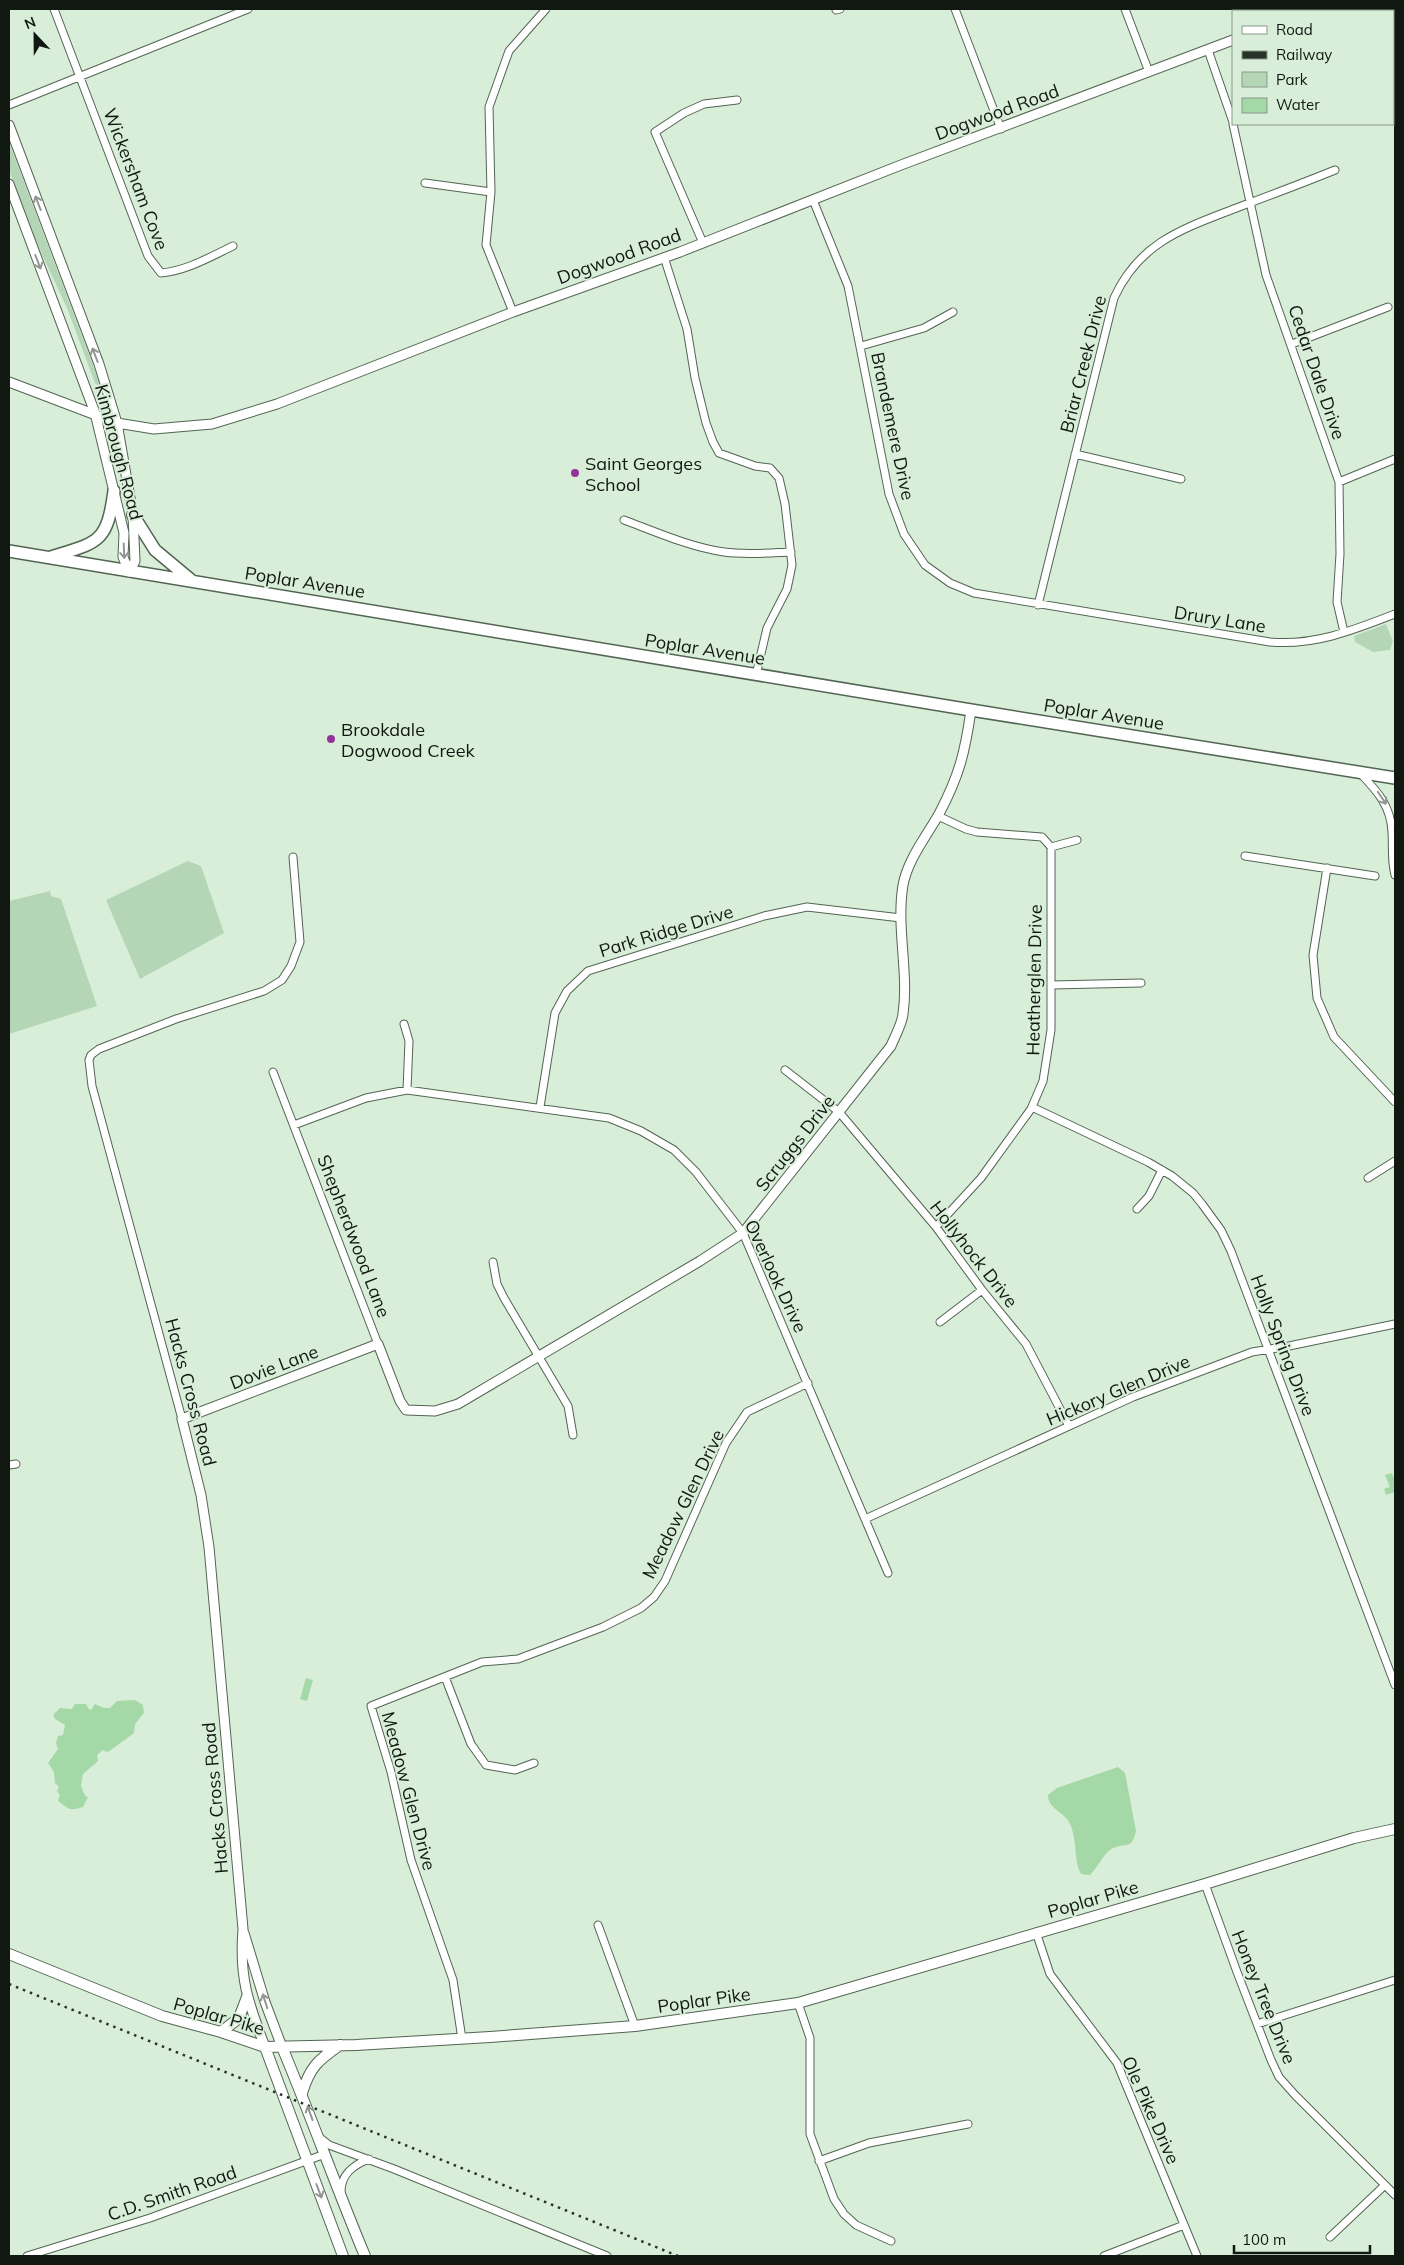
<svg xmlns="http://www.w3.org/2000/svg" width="1404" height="2265" viewBox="0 0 1404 2265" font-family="Mulish,sans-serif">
<rect width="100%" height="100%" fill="#d9eed9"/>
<path fill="#b5d6b6" d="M9,142L100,384L98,386L95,383L67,308L31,231L9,170Z
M1386,624L1393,641L1390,650L1373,652L1355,642L1354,636Z
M188,861L201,866L224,933L140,979L106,900Z
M50,891L51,896L61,899L97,1006L9,1034V901Z"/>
<path fill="#a4d8a7" d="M1392,1473L1395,1481V1492L1386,1495L1384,1489L1390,1487L1385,1475Z
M306,1678L313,1680L307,1701L300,1699Z
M135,1700L143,1705L144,1713L135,1724L134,1733L111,1750L107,1752L103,1750L97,1755L98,1761L83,1774L81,1786L85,1796L88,1797L83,1807C68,1811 71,1810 58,1801L60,1795L57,1791L59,1787L55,1783L54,1772L48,1763L58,1749L56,1743L58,1736L63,1735L65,1725L55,1719L53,1715L60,1708L72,1709L75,1704H86L89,1709L91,1710L95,1704L104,1708H110L117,1701Z
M1118,1767L1125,1773L1136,1831C1132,1852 1123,1841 1110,1850C1104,1854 1097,1868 1090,1875L1081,1874C1072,1857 1079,1836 1067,1819C1060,1811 1048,1807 1048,1795L1057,1788Z"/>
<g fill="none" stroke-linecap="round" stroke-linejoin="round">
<defs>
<path id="minor" d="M54,9L148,256L161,273C186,271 210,257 233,246
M955,9L1001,129
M1125,9L1149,72
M836,10L840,9
M1208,50L1233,122
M9,105L248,9
M1233,124L1266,275L1339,482L1340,554L1337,602L1344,632
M425,183L491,192
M813,200L848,286L889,494L904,534L925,565L950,583L974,593L1270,642C1314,646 1354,630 1395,614
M703,243L655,132L684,113L704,104L737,100
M664,257L687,329L695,378L706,423L713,442L719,453L755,466L770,468L779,478L785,504L792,565L787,589L767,628L756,675
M513,312L486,245L491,192L489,107L509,51L546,9
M1292,344L1388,307
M861,346L924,328L953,312
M1075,454L1181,479
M1339,482L1395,459
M624,520C656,532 690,547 724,552C746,555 768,553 791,552
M1038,605L1114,298C1140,241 1185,228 1239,207C1271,195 1303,183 1335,170
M1361,774C1377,791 1391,806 1392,832C1393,847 1391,860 1395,875
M938,816L966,829L977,832L1042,837L1051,847L1077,840
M1245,856L1375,876
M1327,868L1313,955L1317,998L1334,1037L1395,1102
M1052,985L1141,983
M404,1024L409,1041L407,1090
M785,1070L839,1112L936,1227L982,1290L1026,1344L1069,1426
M273,1072L378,1344
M540,1107L555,1013L567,991L588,971L764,916L807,907L901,918
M1032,1107L1148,1162L1172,1176L1193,1193L1202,1204L1221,1230L1231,1251L1395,1685
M294,1125L366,1098L407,1090L609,1118L641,1131L674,1150L696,1172L743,1233L888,1573
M1368,1178L1395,1161
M1137,1209L1149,1196L1162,1170
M936,1227L981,1178L1031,1109L1043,1081L1051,1030V847
M493,1262L497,1284L504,1298L568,1406L573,1435
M940,1322L982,1290
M182,1419L92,1086L89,1060L91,1055L99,1049L176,1019L264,991L282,980L291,966L300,942L293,857
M9,1465L16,1464
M865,1519L1133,1397L1252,1352L1289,1346L1395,1324
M445,1677L471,1744L486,1765L515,1770L534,1763
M1205,1884L1237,1972L1271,2060L1279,2077L1295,2095L1395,2195
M598,1925L635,2026
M1036,1932L1050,1974L1117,2063L1197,2256
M798,2003L810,2038V2134L834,2199L844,2214L856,2225L891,2241
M1257,2024L1395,1980
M462,2039L453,1980L411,1860L391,1772L371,1706L482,1662L518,1659L603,1627L641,1608L654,1597L665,1581L726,1443L747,1412L808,1383
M319,2137L329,2145L394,2169L607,2256
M819,2161L869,2143L968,2124
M341,2192C341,2174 353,2165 369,2159
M1330,2237L1385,2185
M27,2256L150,2218L325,2154
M1104,2256L1184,2225"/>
<path id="tertiary" d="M1309,11L1315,9
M9,125L99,364L117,423L133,515L135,561L129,572
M9,184L95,413L124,533L123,557L129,572
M9,382L117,423L154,429L212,424L277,404L513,312L680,252L901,165L1233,40
M244,1933L265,2002L282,2047
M265,2047C248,2002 239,1978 243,1929L209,1547L201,1495L182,1419L378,1344L400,1401L406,1410L435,1411L458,1404L700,1261L743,1233L891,1046C895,1036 902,1024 903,1014C909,972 896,928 903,885C908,859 926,837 939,814C959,776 965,753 971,710"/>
<path id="secondary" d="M9,1954L162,2016L221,2032L265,2047L356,2045L490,2037L635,2026L798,2003L1205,1884L1354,1838L1395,1829
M221,2032L239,2018L247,1997
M265,2047L343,2256
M282,2047C311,2116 336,2187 365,2256
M302,2093C310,2067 318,2060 340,2045"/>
<path id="primary" d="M133,515L155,550L191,580
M9,551L971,710L1395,778
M51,557C99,542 107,543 114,491"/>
</defs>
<use href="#minor" stroke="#526452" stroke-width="9"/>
<use href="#tertiary" stroke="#526452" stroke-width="11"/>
<use href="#secondary" stroke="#526452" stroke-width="12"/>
<use href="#primary" stroke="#526452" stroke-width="14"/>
<use href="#minor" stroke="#fff" stroke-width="7"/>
<use href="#tertiary" stroke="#fff" stroke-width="9"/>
<use href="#secondary" stroke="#fff" stroke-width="10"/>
<use href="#primary" stroke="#fff" stroke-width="11"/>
<path stroke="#2a332a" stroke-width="2.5" stroke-dasharray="2.5 5" stroke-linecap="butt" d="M9,1984L678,2256"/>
</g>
<defs><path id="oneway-shaft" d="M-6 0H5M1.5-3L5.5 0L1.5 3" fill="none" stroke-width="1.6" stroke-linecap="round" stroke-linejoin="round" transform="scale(1.25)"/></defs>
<g stroke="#939794">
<use href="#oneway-shaft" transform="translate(38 203) rotate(-111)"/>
<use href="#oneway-shaft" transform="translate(38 262) rotate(69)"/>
<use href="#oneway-shaft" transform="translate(95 355) rotate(-111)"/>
<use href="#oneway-shaft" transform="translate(124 551) rotate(88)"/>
<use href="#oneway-shaft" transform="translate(1382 798) rotate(56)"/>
<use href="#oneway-shaft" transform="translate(265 2001) rotate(-108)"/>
<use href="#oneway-shaft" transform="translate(310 2113) rotate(-110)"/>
<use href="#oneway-shaft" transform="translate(319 2191) rotate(69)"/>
</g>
<g fill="#943299" stroke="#d9eed9" stroke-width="2">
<circle cx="575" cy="473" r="5"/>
<circle cx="331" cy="739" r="5"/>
</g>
<g text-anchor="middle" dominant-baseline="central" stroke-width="4" stroke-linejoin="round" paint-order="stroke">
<g font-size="18" fill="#101811" stroke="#d9eed9">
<text transform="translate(997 112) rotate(-20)">Dogwood Road</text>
<text transform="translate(136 179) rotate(69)">Wickersham Cove</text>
<text transform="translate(619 256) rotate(-20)">Dogwood Road</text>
<text transform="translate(1083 364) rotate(-76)">Briar Creek Drive</text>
<text transform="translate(1317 372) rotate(71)">Cedar Dale Drive</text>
<text transform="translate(893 426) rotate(78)">Brandemere Drive</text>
<text transform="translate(119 452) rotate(75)">Kimbrough Road</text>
<text transform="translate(305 582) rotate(9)">Poplar Avenue</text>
<text transform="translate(1220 619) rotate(9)">Drury Lane</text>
<text transform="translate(705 649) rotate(9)">Poplar Avenue</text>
<text transform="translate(1104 714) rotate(9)">Poplar Avenue</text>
<text transform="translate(666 931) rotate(-17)">Park Ridge Drive</text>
<text transform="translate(1034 980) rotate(-89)">Heatherglen Drive</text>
<text transform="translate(795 1143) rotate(-52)">Scruggs Drive</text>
<text transform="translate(354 1236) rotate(69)">Shepherdwood Lane</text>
<text transform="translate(974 1254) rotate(52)">Hollyhock Drive</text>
<text transform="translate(776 1276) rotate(65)">Overlook Drive</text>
<text transform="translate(1283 1345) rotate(69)">Holly Spring Drive</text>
<text transform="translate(274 1367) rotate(-21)">Dovie Lane</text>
<text transform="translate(1118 1390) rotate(-23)">Hickory Glen Drive</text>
<text transform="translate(191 1392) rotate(75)">Hacks Cross Road</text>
<text transform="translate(683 1504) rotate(-64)">Meadow Glen Drive</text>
<text transform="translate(409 1791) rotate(75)">Meadow Glen Drive</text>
<text transform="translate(215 1798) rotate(-95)">Hacks Cross Road</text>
<text transform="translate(1093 1899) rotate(-16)">Poplar Pike</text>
<text transform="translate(1264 1997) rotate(68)">Honey Tree Drive</text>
<text transform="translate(704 2000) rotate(-8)">Poplar Pike</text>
<text transform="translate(219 2016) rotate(16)">Poplar Pike</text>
<text transform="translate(1151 2110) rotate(66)">Ole Pike Drive</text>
<text transform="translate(172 2193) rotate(-19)">C.D. Smith Road</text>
</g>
<g font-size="18" fill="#101811" stroke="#d9eed9" text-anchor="start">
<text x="585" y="463">Saint Georges<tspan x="585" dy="21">School</tspan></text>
<text x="341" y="729">Brookdale<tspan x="341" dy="21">Dogwood Creek</tspan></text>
</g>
</g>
<rect width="1404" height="2265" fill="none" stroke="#101811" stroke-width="20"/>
<rect x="1232" y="10" width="162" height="115" fill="#d9eed9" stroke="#899889"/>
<rect x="1242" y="26" width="25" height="8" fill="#ffffff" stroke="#899889"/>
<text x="1276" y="35" font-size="15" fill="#101811">Road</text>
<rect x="1242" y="51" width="25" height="8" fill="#2a332a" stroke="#899889"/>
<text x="1276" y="60" font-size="15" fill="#101811">Railway</text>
<rect x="1242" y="72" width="25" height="15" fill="#b5d6b6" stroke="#899889"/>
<text x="1276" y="85" font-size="15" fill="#101811">Park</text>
<rect x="1242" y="98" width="25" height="15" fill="#a4d8a7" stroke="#899889"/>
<text x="1276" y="110" font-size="15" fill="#101811">Water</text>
<g transform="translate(35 35) rotate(338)" stroke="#d9eed9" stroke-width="4" paint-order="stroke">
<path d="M0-4L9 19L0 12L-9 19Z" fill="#101811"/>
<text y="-8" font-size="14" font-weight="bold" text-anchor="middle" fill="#101811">N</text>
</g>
<path d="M1234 2245v8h136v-8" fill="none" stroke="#101811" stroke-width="2.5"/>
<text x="1242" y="2245" font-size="15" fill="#101811" stroke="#d9eed9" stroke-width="4" paint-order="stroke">100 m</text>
</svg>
